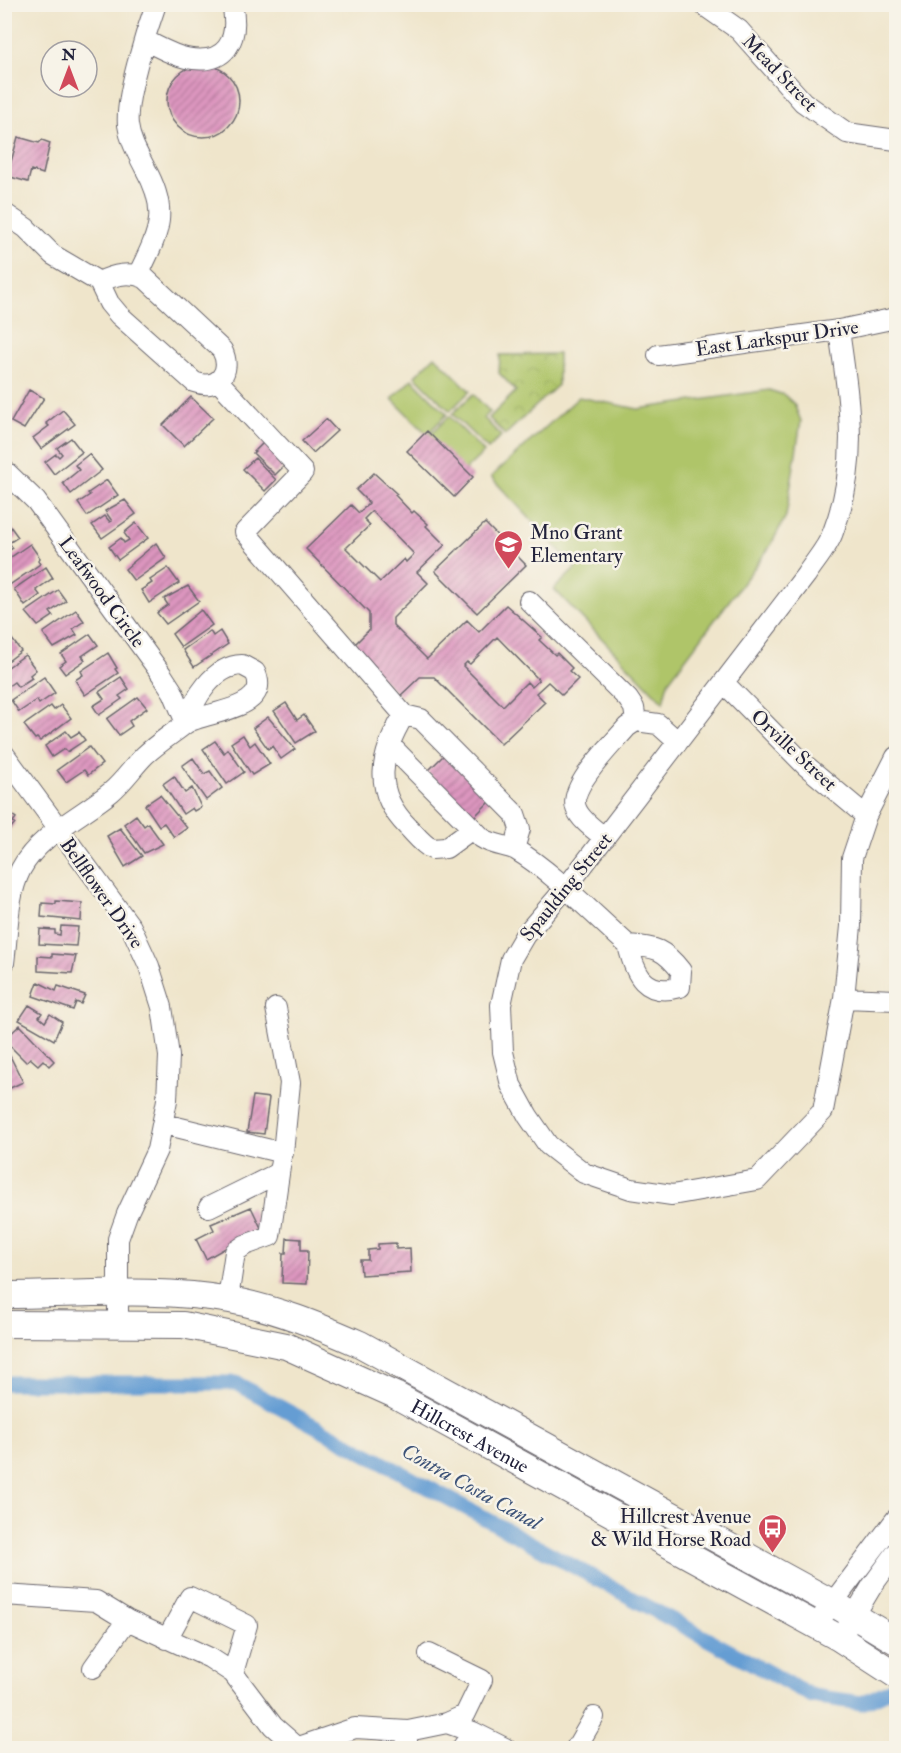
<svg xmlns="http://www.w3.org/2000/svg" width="901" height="1753" viewBox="0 0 901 1753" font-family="'IM FELL Double Pica',serif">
<defs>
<pattern id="park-crowns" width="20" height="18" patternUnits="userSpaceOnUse" patternTransform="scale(1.5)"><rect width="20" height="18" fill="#afc569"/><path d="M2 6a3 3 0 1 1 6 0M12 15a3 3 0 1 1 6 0" fill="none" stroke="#96a95c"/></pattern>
<pattern id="building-hatch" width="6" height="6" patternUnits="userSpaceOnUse" patternTransform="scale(1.5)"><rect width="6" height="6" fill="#dd96bf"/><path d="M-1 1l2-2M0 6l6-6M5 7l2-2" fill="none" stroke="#b37a9c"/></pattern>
</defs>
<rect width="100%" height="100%" fill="#f7f3e8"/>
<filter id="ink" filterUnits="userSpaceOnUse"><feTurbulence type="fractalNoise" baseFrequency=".0167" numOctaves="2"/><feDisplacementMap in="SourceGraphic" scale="12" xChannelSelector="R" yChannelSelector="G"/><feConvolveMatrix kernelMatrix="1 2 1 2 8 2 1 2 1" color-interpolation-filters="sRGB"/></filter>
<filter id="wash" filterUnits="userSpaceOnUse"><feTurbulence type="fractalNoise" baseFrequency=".008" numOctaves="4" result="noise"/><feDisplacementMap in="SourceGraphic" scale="24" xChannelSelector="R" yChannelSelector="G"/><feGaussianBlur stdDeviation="1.35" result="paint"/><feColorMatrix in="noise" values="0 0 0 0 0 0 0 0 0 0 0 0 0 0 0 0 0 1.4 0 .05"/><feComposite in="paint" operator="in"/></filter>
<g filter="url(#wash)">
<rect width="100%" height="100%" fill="#efe5cb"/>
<path fill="url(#park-crowns)" stroke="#687452" stroke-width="1.5" d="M558,354V385L505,435L489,418L516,391L499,373L500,355Z"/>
<path fill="#afc569" stroke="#687452" stroke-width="1.5" d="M435,356L470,391L450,411L415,376Z
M412,379L447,414L427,434L392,399Z
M769,390L784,395L794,404L801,421L786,516L769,548L668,682L663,702L554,589L576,568L491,477L579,397L638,409Z
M473,394L490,412L484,418L501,436L488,449L452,414Z
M449,416L484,452L464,471L429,436Z"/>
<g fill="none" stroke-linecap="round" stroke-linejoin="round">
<path stroke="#659dd3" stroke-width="15" d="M4,1383H236L812,1696L862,1703L896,1687"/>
</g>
<g id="blocks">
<path fill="url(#building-hatch)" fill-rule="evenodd" d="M167 101a36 36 0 1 1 72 0a36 36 0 1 1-72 0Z
M18,137L39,143L42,140L50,143L43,174L31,170L28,182L7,176Z
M29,390L44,398L24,429L11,422Z
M191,397L213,418L184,446L163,425Z
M63,410L75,424L41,449L33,438L49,426L46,423Z
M326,419L337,431L313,453L302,441Z
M427,431L473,477L454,497L407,451Z
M71,438L82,452L54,474L45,462L56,454L59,457L62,454L57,448Z
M264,442L286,464L275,475L253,453Z
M89,454L102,470L71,494L63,483L79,470L75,465Z
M255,458L276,480L265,491L243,469Z
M374,473L397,494L395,495L412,513L414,511L428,524L426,526L445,545L417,572L428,583L393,618V625L427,659L467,620L479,632L506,605L542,637L539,640L555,655L557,653L572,668L569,671L578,679L562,695L548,682L536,693L545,702L501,744L434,677H420L400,696L351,648L369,630V613L306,549L351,505L359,513L369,503L356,490ZM372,511L414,554L406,562L404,559L380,582L346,548L370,525L364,519ZM497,637L539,680L532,687L527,682L503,706L463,666L467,662L470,664Z
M107,480L118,495L87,516L78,503L90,495L88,493Z
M125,500L136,514L102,538L92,525L105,516L110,522L112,521L105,511Z
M136,523L148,538L118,560L109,547L121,538L124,543L129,540L124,533Z
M485,523L526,565L477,613L435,571Z
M10,526L18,537L9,543L13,548L5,553V530Z
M156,543L166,558L134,581L125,569Z
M30,544L40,558L38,561L40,564L5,588L4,562Z
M46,567L53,578L36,590L40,595L25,606L14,589Z
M168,568L179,583L149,603L141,590L152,583L150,580Z
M188,586L199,601L166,624L157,613L168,605L164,599Z
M58,590L66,601L50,612L53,616L38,626L26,612Z
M76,610L84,621L73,629L77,635L54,648L43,633Z
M201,610L212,625L181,647L172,634Z
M210,631L213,636L220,631L228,644L194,667L183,650Z
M8,634L21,651L8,661L4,657V636Z
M90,634L98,645L82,656L85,660L65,674L59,666L66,661L61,654Z
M108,653L117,668L115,669L118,673L85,695L75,680L83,675L81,671Z
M25,655L36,670L30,675L32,678L18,687L14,682L4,689V670Z
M44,677L55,693L39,704L37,700L19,712L11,700Z
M121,677L129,689L119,696L122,699L99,715L93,706L104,699L99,692Z
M138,697L147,708L129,721L132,726L119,735L107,719Z
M286,703L297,720L304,715L315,731L296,743L274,711Z
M61,705L71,718L40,741L37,738L35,739L24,725L51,706L54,710Z
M268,717L295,749L281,759L272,746L268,749L253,728Z
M66,731L71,737L79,732L85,740L67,752L64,749L52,757L45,746Z
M243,735L250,746L255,742L270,764L252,775L231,743Z
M215,741L224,753L228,749L244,772L227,784L203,749Z
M89,747L102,764L88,775L84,770L66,782L57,770Z
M448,751L494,797L473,818L427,772Z
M193,758L204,774L210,771L222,788L206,800L182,766Z
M174,776L185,793L192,788L201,807L194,811L192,808L183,814L163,784Z
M160,795L187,828L174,837L164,823L159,826L145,805Z
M4,809L16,818L13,822L15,823L4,836Z
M136,815L144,826L148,823L163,844L144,853L124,824Z
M120,828L142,856L125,867L107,836Z
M56,901L82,903L81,921L41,917L42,903L56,904Z
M61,926L78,927L76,946L39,944L40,929L55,930V934L60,935Z
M52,954L76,956L72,973L38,971V956L52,957Z
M38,982L56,991L58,986L85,995L81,1004L76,1002L73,1010L33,996Z
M29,1005L42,1013L39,1017L45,1022L50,1014L62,1022L54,1040L19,1020Z
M20,1025L54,1061L49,1066L43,1060L38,1065L30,1058L26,1062L4,1040Z
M10,1056L23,1082L4,1091V1059Z
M253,1096L269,1098L264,1134L247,1132Z
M251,1207L261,1228L206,1259L196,1239L214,1230L211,1224Z
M287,1238L301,1239V1250H308L307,1284L282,1283L283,1253H286Z
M396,1243V1249L410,1248L411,1272L361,1275L360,1260H368V1250L378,1249V1244Z"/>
</g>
</g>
<g filter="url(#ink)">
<use href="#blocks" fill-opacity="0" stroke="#6a666d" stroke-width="1.5"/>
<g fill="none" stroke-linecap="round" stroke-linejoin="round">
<defs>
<path id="minor" d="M702,4L739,30L803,102L847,133L896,140
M146,41C159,47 172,55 186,58C226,66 240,41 232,4
M4,213L26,228L53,255L99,282L109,303L119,315L194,382C218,391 233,372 222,350L145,278C129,271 114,275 99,282
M138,275C159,232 170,212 145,168C138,154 130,141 128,125C125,98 146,32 156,4
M839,330C849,402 860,462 833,532C828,547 815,561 806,575L565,889L525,935L511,959L501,1005L503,1052L511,1085L528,1116L548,1145L584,1173L631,1189L672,1195L757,1180L823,1111L844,998L851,926L852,858L866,816L896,757
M658,355L839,330L896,318
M219,382L303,472L245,532L404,715
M4,470L36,501L162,675L173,692L186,723
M529,601L628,699L634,708L636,721
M724,683L805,765L866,816
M389,744L482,838C494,846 507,845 516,850C553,872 595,916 628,945
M4,754L131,927L149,966L162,1007L169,1056L167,1100L157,1150L127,1214L118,1239V1324
M472,829L446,848L432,849C423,845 415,834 408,827C372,791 380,755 404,715L421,719L515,814L520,829L514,849
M605,838C595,830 580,820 576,808C568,786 614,743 627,727L636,721L658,724L678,742
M628,945C656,947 664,949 681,971L680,987C645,997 635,975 628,945Z
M4,963C8,933 7,896 21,869C39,835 82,816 111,792C124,781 133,767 145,755C157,744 172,734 185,724C202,711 274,711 255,672L242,665C213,666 194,699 186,723
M844,998L896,1000
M164,1124L283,1153L290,1083L276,1008
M209,1207L274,1175L279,1171L281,1162
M228,1299L235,1252L245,1245L270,1236L280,1167
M4,1595L96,1601L127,1620L210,1658L233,1673L273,1726L297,1747
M816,1625L896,1519
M848,1626L872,1586L896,1553
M167,1639L190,1597L247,1625L233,1673
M93,1668L127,1620
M447,1723L473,1732L505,1748
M408,1731L447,1723L465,1715L482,1680L429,1654
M296,1748L355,1728L408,1731L406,1748
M462,1748L473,1732
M576,1748L594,1717"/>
<g id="major">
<path d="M4,1295C78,1295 157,1287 230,1300C275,1308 319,1326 360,1344L831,1602L896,1641"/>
<path id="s1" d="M4,1324L183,1325L286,1346L395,1395L839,1638L896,1675"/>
</g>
</defs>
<use href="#minor" stroke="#6a666d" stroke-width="22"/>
<use href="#major" stroke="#6a666d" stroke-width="28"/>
<use href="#minor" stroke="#fff" stroke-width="20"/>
<use href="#major" stroke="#fff" stroke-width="26"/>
</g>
</g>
<defs>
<symbol id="school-pin" viewBox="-11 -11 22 30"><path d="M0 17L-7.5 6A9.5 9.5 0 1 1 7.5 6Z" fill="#d1495b" stroke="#f7f3e8"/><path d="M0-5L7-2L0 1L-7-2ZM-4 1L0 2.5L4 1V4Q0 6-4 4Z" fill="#fff"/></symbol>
<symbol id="bus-pin" viewBox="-11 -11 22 30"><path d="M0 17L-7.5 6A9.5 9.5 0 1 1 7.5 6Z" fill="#d1495b" stroke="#f7f3e8"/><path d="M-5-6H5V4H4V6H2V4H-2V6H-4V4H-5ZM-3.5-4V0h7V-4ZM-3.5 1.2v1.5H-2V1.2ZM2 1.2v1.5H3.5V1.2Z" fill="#fff"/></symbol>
</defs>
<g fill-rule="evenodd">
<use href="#school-pin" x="492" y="528" width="33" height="45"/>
<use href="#bus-pin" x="756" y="1512" width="33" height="45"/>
</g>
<g text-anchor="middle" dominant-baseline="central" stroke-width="5" stroke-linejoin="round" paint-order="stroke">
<g font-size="20" fill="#22223b" stroke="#f7f3e8">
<text transform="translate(780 73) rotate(46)">Mead Street</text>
<text transform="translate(777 338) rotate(-8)">East Larkspur Drive</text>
<text transform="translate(102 592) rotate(54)">Leafwood Circle</text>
<text transform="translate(794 750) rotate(43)">Orville Street</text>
<text transform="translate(566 887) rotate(-51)">Spaulding Street</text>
<text transform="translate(102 893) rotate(55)">Bellflower Drive</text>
<text stroke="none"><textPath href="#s1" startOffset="489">Hillcrest Avenue</textPath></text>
</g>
<g font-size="20" fill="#22223b" stroke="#f7f3e8" text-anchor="start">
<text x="530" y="532">Mno Grant<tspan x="530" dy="23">Elementary</tspan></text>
<text x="751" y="1516" text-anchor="end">Hillcrest Avenue<tspan x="751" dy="23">&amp; Wild Horse Road</tspan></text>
</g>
<g font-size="21" font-style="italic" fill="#3d5378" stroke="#f7f3e8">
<text transform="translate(471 1487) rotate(29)">Contra Costa Canal</text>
</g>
</g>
<rect width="901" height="1753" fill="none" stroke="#f7f3e8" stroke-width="24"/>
<g transform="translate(69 69)"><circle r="28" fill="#f7f3e8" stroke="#a29fa3" stroke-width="1.5"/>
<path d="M0-4.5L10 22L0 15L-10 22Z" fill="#d1495b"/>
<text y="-9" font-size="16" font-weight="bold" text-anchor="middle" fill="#22223b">N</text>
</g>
</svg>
